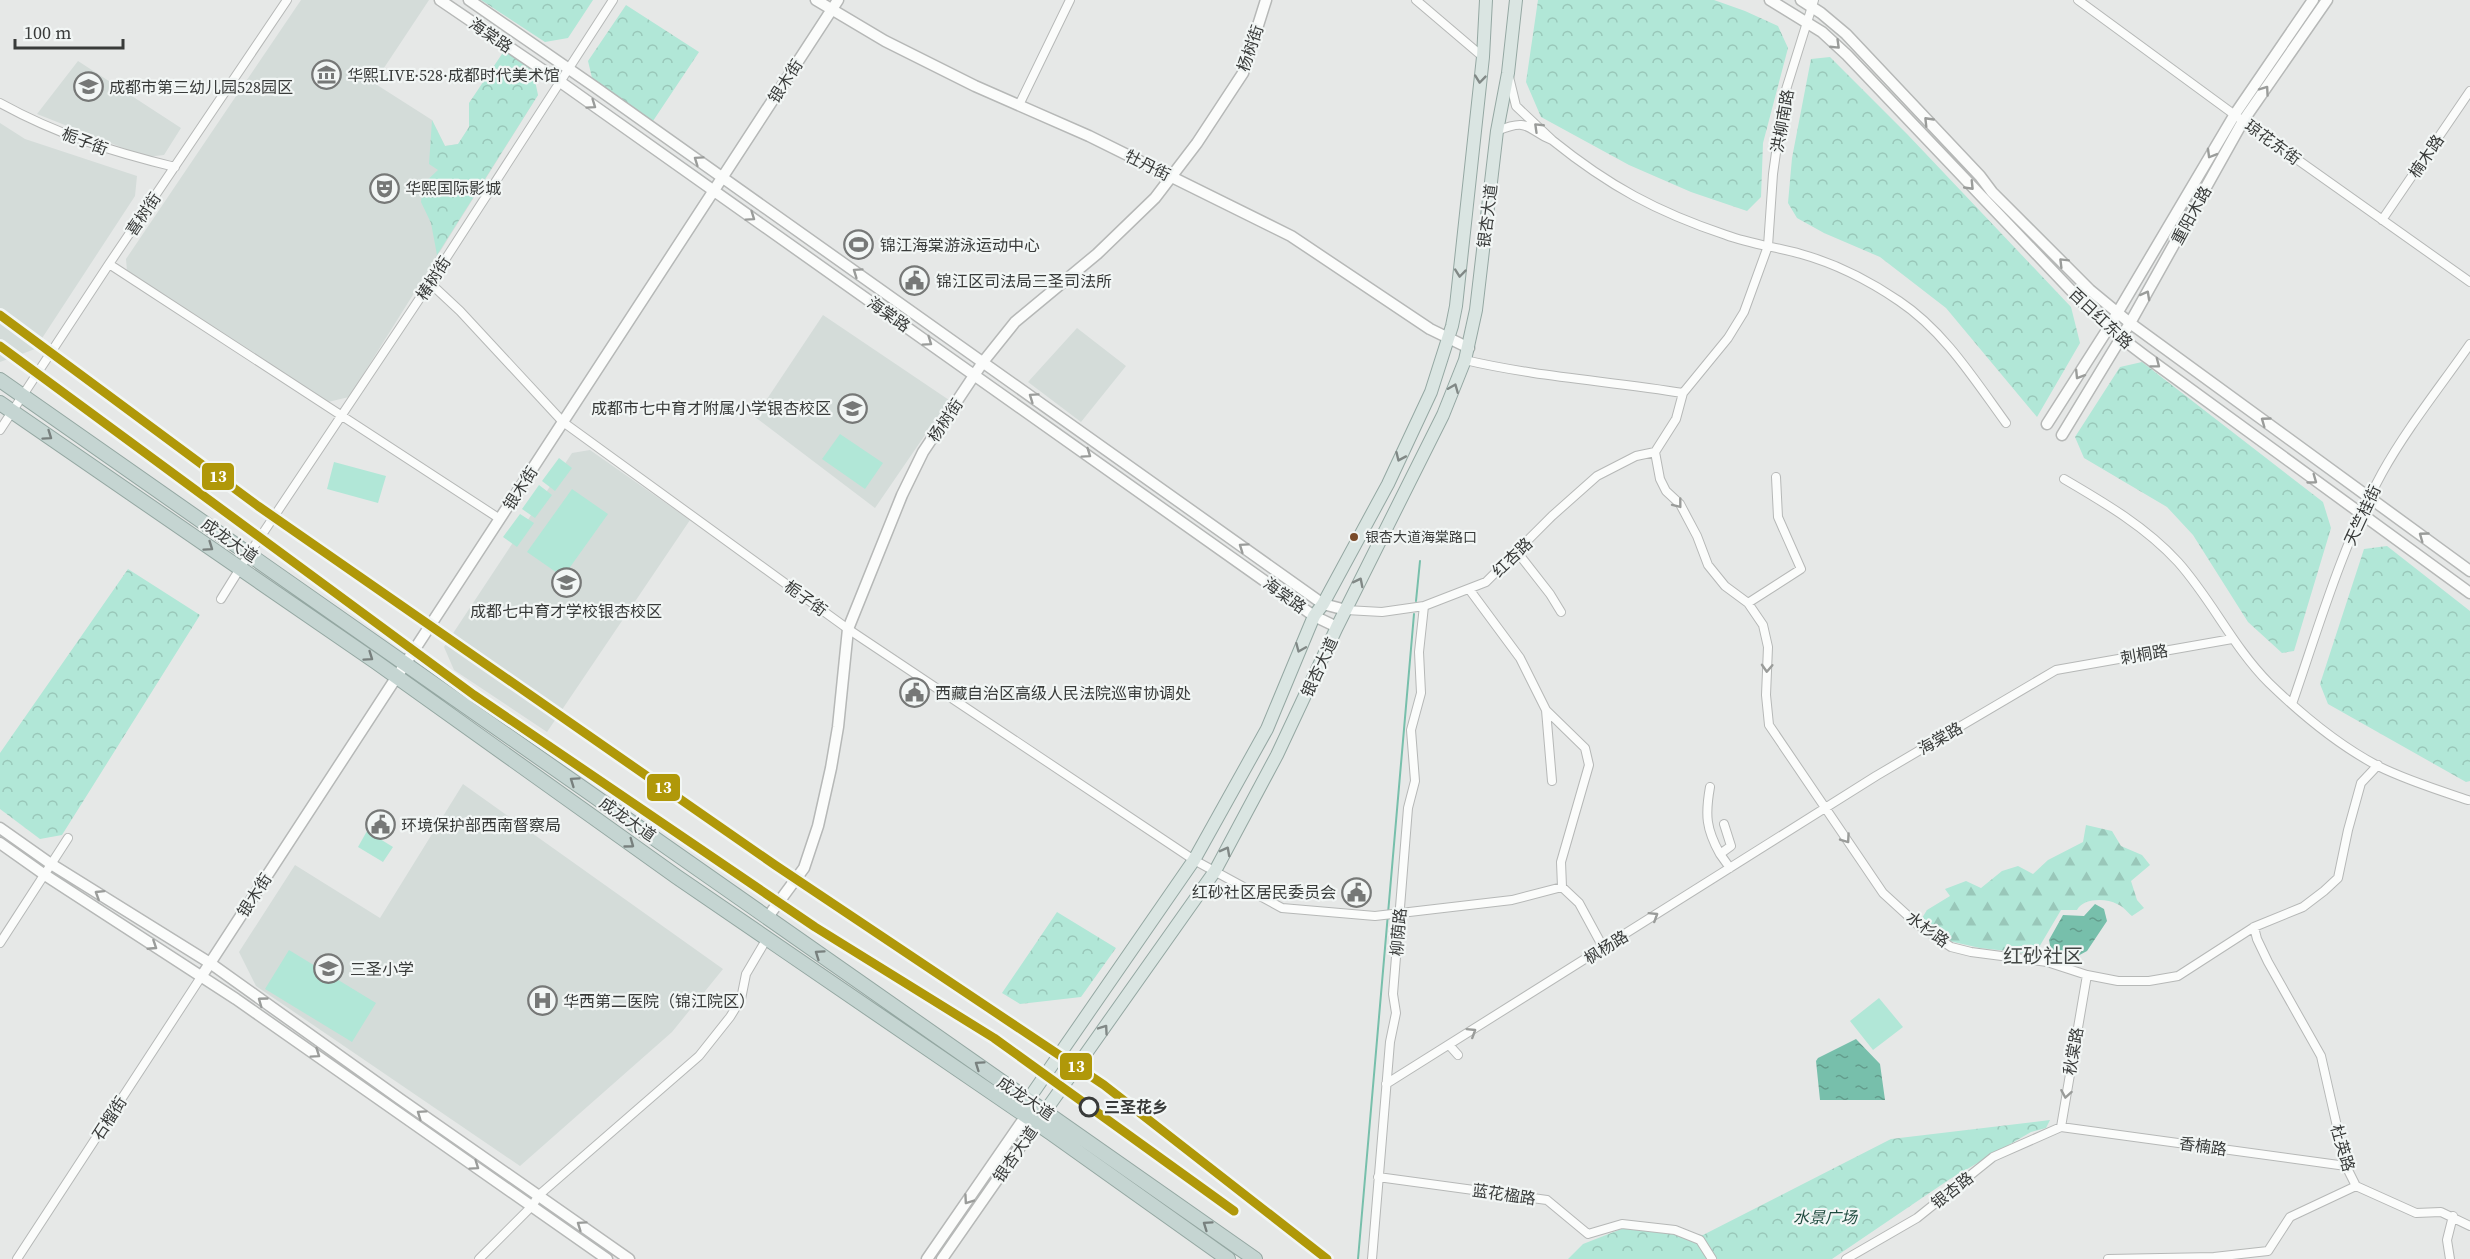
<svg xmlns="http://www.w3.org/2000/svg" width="2470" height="1259" viewBox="0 0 2470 1259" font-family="'Source Serif 4','Noto Sans SC',serif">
<defs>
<pattern id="forest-firs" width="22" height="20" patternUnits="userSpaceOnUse" patternTransform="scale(1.5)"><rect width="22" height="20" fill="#b1e7d7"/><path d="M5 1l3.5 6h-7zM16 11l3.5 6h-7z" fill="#99c7b9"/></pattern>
<pattern id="park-crowns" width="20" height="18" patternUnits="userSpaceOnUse" patternTransform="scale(1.5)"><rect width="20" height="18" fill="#b1e7d7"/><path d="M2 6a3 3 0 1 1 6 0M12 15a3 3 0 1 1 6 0" fill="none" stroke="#99c7b9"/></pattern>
<pattern id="water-ripples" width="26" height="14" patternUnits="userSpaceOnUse" patternTransform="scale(1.5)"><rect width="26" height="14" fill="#77bfab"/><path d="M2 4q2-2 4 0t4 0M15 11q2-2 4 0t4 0" fill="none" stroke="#639c8c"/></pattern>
</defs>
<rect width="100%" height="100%" fill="#e6e8e7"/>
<path fill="#d4dcd9" d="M301,0H429L374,83L432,120L445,146L459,144L469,127V103L538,95L349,397L328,402L127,271L126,259Z
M78,61L181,128L164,155L146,157L37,114Z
M0,123L25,139L137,176L135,196L35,349L0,362Z
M823,315L949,400L875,508L755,417Z
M1077,328L1126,366L1081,422L1028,382Z
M590,450L690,520L547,732L454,670L444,647L572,453Z
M463,784L723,969L672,1032L520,1166L256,986L239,952L295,865L380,918Z"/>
<path fill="#b1e7d7" d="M840,434L883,463L865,489L822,459Z
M559,458L572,468L555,491L542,481Z
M334,462L386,476L378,503L327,489Z
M539,485L552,495L535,518L522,509Z
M572,489L608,514L563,577L527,552Z
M520,514L534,523L517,547L503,537Z
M367,831L393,847L383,862L358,847Z
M289,950L376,1003L352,1042L265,989Z
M1879,998L1903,1027L1873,1050L1850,1021Z"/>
<path fill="url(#forest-firs)" d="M2086,825L2112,831L2121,846L2142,855L2150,865L2131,881L2137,900L2144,908L2132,916C2127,912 2123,906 2117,904C2106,898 2083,898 2077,910H2061L2035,954L1980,948L1949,941L1922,918L1927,910L1950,896L1945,889L1966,881L1981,888L2002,871L2018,866L2033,874L2048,860L2083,842Z"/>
<path fill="url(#park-crowns)" d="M481,0H593L568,38L545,42Z
M1538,0H1714L1745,11L1778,26L1788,48L1763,143L1761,197L1747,211L1691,192L1629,165L1541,117L1526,82Z
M626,5L699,52L651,124L593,82L588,61Z
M506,48L532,66L538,95L437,255L431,223L421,202L423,184L438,170L429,164L432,120L445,146L458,144L469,127V103Z
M1830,57L1908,135L2071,307L2080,343L2037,417L1946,308L1880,257L1824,233L1797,218L1788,203L1792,158L1811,59Z
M2142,362L2323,502L2331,528L2294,651L2282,653L2248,622L2193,535L2167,507L2084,458L2075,437L2120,367Z
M2387,546L2470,611V781L2466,782L2328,704L2320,684L2364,549Z
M128,569L200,615L62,835L40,839L0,809V753Z
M1057,912L1116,948L1081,997L1020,1004L1002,993Z
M2050,1120L2046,1128L2031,1132L1950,1179L1832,1259H1568L1583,1244L1624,1228L1703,1235L1891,1139Z"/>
<path fill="url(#water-ripples)" d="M2095,904L2104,909L2107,921L2087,951L2074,958L2051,950L2049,940L2063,915L2084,916Z
M1856,1039L1880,1064L1885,1100H1820L1816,1061L1818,1058Z"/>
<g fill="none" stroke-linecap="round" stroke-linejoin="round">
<path stroke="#77bfab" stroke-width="2" d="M1416,601L1420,561
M1358,1259L1414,614"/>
<defs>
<path id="street" d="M1416,0L1483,57
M2078,0L2243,121L2470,282
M0,103C56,134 113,152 175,167
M1019,105L1070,0
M1497,131C1531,117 1526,130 1552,140L1516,106L1509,77
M1552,140C1609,186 1657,212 1726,235C1750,244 1776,247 1801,254C1837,264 1868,280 1899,301C1944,331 1974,379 2006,423
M2382,220L2470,91
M109,264L500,519
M430,283L460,311L563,422L848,629L1194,860L1282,908L1375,916L1512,900L1562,887L1579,903L1604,949
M1465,360C1537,377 1610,381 1683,393
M0,430L109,264L287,0
M1655,452L1660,479L1666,491L1680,504L1697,536L1708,565L1725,586L1748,603L1763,625L1768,647L1766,695L1769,725L1883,893L1918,925L1951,947L1971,952L2047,962L2087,975L2118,981H2149L2178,976L2254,927L2303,907L2324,891L2338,878L2348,830L2361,783L2378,765
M1655,452L1676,419L1683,393L1728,338L1744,312L1768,246L1773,174L1784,96L1814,0
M2064,479C2105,503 2146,527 2178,562C2212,600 2233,647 2269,683C2301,714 2338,745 2378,766C2406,780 2438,790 2468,800
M1518,553L1550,594L1561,612
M1469,589L1520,658L1546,710L1552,781
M221,599L249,554L430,283L613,0
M1748,603L1801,569L1778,517L1776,477
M1346,610L1382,612L1424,606L1486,582L1552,516L1597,476L1636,456L1655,452
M2292,704C2319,626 2342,545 2382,473C2407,428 2440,387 2470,344
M1546,710L1585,748L1589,765L1561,862L1562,887
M1710,787C1705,815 1706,829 1720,854
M1724,824L1731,846L1720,854L1730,868
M0,943L68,838
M1450,1046L1458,1055
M1386,1084L1876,776L2056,670L2232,639
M2061,1127L2087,975
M1378,1177L1547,1200L1588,1234L1622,1224L1675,1230L1700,1240L1712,1259
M2356,1186L2416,1213L2441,1212L2470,1226
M17,1259L201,977
M479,1259L532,1206L539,1195L699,1056L730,1017L741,999L746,974L766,940
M1372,1259L1390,1042L1396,1013L1393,994L1408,808L1415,781L1411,730L1421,693L1419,652L1424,606
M1846,1259L1917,1218L1993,1157L2061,1127L2346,1166
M2108,1259L2214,1257L2268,1251L2290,1217L2356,1186L2346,1166L2321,1056L2268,962L2257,939L2254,927
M2450,1259L2447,1240L2453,1216"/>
<path id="secondary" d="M440,0L559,81L1314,616L1337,627
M469,0L595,87L1323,604L1346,610
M816,0L885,41L975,86L1089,136L1291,236L1430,329L1469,348
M1770,0L1822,32L1847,55L2084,304L2120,337L2145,356L2470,593
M1801,0L1821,13L1846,34L1980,176L1992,192L2090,290L2130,323L2470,571
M2047,424L2109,327L2235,114L2313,0
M2062,435L2130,323L2243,121L2327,0
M0,828L51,864L210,963L400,1099L629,1259
M0,843L45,875L236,999L607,1259
M767,918L804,868L818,826L831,768L838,727L848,629L902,495L923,452L983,362L1015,322L1097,254L1155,198L1197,143L1243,73L1266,0
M201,977L838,0
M927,1259L1025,1117
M942,1259L1036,1124"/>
<path id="primary" d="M1027,1108L1028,1100L1194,860L1267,729L1314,616L1323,604L1388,484L1431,392L1452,326L1456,306L1483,57L1486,0
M1039,1120L1215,871L1277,755L1337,627L1443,415L1465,360L1476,310L1497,131L1508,73L1516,0"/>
<path id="highway" d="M0,380L1255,1259
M0,403L376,662L677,877L1051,1133L1228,1259"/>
</defs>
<use href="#street" stroke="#b6b8b7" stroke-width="10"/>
<use href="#secondary" stroke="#b6b8b7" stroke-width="13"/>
<use href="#primary" stroke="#94a7a2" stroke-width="14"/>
<use href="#highway" stroke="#94a7a2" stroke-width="16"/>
<use href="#street" stroke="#fbfcfb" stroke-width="8"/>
<use href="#secondary" stroke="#fbfcfb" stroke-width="10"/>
<use href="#primary" stroke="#dae5e2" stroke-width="12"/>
<use href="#highway" stroke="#c5d5d2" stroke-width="14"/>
<defs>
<path id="metro-1" d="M0,315L258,506L775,865L1104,1085L1327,1259
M0,346L474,695L815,927L994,1038L1234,1211"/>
</defs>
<use href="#metro-1" stroke="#f2f6f5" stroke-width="14"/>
<use href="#metro-1" stroke="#b09809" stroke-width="9"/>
</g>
<defs><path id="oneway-chevron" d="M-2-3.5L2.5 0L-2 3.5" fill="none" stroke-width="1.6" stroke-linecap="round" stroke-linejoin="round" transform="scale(1.5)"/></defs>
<g stroke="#9a9c9a">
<use href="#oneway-chevron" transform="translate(1836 45) rotate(44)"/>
<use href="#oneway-chevron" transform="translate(2265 90) rotate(-55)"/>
<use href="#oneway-chevron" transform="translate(592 105) rotate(35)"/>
<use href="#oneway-chevron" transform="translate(1928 121) rotate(-134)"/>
<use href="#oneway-chevron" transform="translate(1538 127) rotate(-136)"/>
<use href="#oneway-chevron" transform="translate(2211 154) rotate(120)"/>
<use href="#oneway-chevron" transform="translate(698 160) rotate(-145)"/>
<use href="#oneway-chevron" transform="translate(1970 186) rotate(46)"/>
<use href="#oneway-chevron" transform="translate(751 217) rotate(35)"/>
<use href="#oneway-chevron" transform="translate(2063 262) rotate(-135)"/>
<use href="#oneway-chevron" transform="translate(857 272) rotate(-145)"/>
<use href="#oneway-chevron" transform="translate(2146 295) rotate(-61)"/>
<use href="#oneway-chevron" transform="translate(928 342) rotate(35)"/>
<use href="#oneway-chevron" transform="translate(2156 364) rotate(37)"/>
<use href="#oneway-chevron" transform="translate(2079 375) rotate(122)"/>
<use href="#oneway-chevron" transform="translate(1033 397) rotate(-145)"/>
<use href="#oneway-chevron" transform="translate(2265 421) rotate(-144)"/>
<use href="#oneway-chevron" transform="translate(1087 454) rotate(35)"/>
<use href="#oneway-chevron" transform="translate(2313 480) rotate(36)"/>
<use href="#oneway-chevron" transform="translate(1678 504) rotate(52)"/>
<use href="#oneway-chevron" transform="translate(2423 536) rotate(-144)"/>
<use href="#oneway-chevron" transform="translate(1243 547) rotate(-145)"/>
<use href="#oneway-chevron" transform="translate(1767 668) rotate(93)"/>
<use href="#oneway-chevron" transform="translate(1846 839) rotate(55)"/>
<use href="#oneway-chevron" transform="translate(99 894) rotate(-148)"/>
<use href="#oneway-chevron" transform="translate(1654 916) rotate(-32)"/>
<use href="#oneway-chevron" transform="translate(153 946) rotate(33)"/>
<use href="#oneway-chevron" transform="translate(262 1001) rotate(-144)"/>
<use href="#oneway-chevron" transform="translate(1472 1032) rotate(-32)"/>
<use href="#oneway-chevron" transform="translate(316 1054) rotate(34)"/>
<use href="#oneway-chevron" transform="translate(2066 1094) rotate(100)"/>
<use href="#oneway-chevron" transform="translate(421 1114) rotate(-145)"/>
<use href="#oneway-chevron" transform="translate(475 1166) rotate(35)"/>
<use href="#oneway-chevron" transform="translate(968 1200) rotate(125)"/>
<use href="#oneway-chevron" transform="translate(581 1225) rotate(-145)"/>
</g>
<g stroke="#818886">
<use href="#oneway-chevron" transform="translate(1480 79) rotate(96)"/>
<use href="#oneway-chevron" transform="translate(1460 273) rotate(96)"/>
<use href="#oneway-chevron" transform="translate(1454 388) rotate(-68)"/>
<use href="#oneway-chevron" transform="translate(1400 457) rotate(114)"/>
<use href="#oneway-chevron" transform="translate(1359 582) rotate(-63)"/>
<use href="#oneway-chevron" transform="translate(1300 648) rotate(113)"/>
<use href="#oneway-chevron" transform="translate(1226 851) rotate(-62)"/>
<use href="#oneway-chevron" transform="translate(1104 1029) rotate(-55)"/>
</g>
<g stroke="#78807e">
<use href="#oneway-chevron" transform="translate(48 436) rotate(35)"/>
<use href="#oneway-chevron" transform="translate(209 547) rotate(35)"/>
<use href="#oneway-chevron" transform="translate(369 657) rotate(35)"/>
<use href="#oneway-chevron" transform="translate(574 781) rotate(-145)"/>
<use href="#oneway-chevron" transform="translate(630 844) rotate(36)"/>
<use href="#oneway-chevron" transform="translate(819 954) rotate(-145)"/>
<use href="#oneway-chevron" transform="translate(979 1065) rotate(-145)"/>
<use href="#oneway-chevron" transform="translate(1207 1225) rotate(-145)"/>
</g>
<defs>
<symbol id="museum-ring" viewBox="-11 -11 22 22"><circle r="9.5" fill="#f2f6f5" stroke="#767877" stroke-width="1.5"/><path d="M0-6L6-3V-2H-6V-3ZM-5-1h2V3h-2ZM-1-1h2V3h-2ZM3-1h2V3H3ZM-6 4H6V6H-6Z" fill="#767877"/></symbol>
<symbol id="school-ring" viewBox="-11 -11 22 22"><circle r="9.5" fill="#f2f6f5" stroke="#767877" stroke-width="1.5"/><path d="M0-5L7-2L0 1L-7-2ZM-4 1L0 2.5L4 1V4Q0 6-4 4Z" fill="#767877"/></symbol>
<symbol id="theatre-ring" viewBox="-11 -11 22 22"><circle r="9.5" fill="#f2f6f5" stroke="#767877" stroke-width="1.5"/><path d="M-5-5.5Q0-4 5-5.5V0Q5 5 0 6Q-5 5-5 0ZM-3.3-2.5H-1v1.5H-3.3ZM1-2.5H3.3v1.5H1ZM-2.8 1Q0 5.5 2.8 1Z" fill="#767877"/></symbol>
<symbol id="stadium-ring" viewBox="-11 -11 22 22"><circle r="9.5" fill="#f2f6f5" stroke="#767877" stroke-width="1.5"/><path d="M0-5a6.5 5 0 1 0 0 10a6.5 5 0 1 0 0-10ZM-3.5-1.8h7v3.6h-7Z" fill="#767877"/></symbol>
<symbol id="civic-ring" viewBox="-11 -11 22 22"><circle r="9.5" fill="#f2f6f5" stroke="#767877" stroke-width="1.5"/><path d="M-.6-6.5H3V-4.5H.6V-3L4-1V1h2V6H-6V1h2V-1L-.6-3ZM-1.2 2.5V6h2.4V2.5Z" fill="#767877"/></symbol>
<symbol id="hospital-ring" viewBox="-11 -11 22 22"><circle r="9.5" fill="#f2f6f5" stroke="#767877" stroke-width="1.5"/><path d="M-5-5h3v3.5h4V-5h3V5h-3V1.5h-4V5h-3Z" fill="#767877"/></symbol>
</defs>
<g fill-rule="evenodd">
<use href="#museum-ring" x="310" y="58" width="33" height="33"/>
<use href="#school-ring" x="72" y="70" width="33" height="33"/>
<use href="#theatre-ring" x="368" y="172" width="33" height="33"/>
<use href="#stadium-ring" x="842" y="228" width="33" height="33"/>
<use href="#civic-ring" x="898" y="264" width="33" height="33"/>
<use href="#school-ring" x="836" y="392" width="33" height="33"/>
<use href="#school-ring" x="550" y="566" width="33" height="33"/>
<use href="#civic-ring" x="898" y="676" width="33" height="33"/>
<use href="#civic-ring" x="364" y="808" width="33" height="33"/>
<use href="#civic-ring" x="1340" y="876" width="33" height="33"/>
<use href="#school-ring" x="312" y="952" width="33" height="33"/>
<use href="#hospital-ring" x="526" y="984" width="33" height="33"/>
</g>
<circle fill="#7a4b2a" stroke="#f2f6f5" stroke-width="2" cx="1354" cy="537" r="5"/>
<circle fill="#f2f6f5" stroke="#393b3a" stroke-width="3" cx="1089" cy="1107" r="9"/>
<g text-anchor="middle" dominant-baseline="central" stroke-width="4.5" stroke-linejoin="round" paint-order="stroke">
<g font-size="14" fill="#393b3a" stroke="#f2f6f5" text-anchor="start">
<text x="1365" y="537">银杏大道海棠路口</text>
</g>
<g font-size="16" fill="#393b3a" stroke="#f2f6f5">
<text transform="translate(491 35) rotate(34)">海棠路</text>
<text transform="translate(1250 48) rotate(-71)">杨树街</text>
<text transform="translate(785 81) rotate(-57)">银木街</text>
<text transform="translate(1782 121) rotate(-80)">洪柳南路</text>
<text transform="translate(85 141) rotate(21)">栀子街</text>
<text transform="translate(2273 142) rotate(36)">琼花东街</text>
<text transform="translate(2426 156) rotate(-56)">楠木路</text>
<text transform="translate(1148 165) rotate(26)">牡丹街</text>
<text transform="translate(143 214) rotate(-56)">喜树街</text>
<text transform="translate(2191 215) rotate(-61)">重阳木路</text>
<text transform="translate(1487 216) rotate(-83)">银杏大道</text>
<text transform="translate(433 278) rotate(-57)">椿树街</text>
<text transform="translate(889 314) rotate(35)">海棠路</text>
<text transform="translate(2101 318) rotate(43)">百日红东路</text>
<text transform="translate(945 420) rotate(-56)">杨树街</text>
<text transform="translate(520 488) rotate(-57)">银木街</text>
<text transform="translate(2362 515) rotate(-65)">天竺桂街</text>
<text transform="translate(230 540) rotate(35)">成龙大道</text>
<text transform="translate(1512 557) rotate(-44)">红杏路</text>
<text transform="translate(1285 595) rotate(36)">海棠路</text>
<text transform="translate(806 598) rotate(36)">栀子街</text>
<text transform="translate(2144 654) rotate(-10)">刺桐路</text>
<text transform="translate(1319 667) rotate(-65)">银杏大道</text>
<text transform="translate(1940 738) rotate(-30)">海棠路</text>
<text transform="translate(628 819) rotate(35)">成龙大道</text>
<text transform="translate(254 895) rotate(-57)">银木街</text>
<text transform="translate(1928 929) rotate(36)">水杉路</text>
<text transform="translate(1398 932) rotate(-85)">柳荫路</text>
<text transform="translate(1606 947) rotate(-32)">枫杨路</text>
<text transform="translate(2073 1051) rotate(-80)">秋棠路</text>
<text transform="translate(1026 1098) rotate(34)">成龙大道</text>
<text transform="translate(109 1118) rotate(-57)">石榴街</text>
<text transform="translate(2203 1146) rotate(8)">香楠路</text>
<text transform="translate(2343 1148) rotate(74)">杜英路</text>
<text transform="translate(1015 1154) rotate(-55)">银杏大道</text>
<text transform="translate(1952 1190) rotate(-38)">银杏路</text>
<text transform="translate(1504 1194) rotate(8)">蓝花楹路</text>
</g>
<g font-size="16" fill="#393b3a" stroke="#f2f6f5" text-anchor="start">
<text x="347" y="75">华熙LIVE·528·成都时代美术馆</text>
<text x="109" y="87">成都市第三幼儿园528园区</text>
<text x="405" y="188">华熙国际影城</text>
<text x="880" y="245">锦江海棠游泳运动中心</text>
<text x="936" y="281">锦江区司法局三圣司法所</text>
<text x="831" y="408" text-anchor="end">成都市七中育才附属小学银杏校区</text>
<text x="566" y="611" text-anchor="middle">成都七中育才学校银杏校区</text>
<text x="935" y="693">西藏自治区高级人民法院巡审协调处</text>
<text x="401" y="825">环境保护部西南督察局</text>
<text x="1336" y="892" text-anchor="end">红砂社区居民委员会</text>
<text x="350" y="969">三圣小学</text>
<text x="563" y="1001">华西第二医院（锦江院区）</text>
</g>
<g font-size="16" font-weight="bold" fill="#393b3a" stroke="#f2f6f5" text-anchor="start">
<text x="1104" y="1107">三圣花乡</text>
</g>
<g font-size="16" font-style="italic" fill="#1f4b3f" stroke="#f2f6f5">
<text x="1825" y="1217">水景广场</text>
</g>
<g font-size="20" fill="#434745" stroke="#f2f6f5">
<text x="2043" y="956">红砂社区</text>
</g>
</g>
<g stroke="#f2f6f5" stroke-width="2">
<rect x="201" y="462" width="34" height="29" rx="6" fill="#b09809"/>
<rect x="646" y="773" width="35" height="29" rx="6" fill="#b09809"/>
<rect x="1059" y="1052" width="34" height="29" rx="6" fill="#b09809"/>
</g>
<g font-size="16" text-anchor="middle" font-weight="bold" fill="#fff">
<text x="218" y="482">13</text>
<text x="663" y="793">13</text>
<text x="1076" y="1072">13</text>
</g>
<path d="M15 39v9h108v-9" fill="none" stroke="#393b3a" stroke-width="3"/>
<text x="24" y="39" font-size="18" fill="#393b3a" stroke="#f2f6f5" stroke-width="4.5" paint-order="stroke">100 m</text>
</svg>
